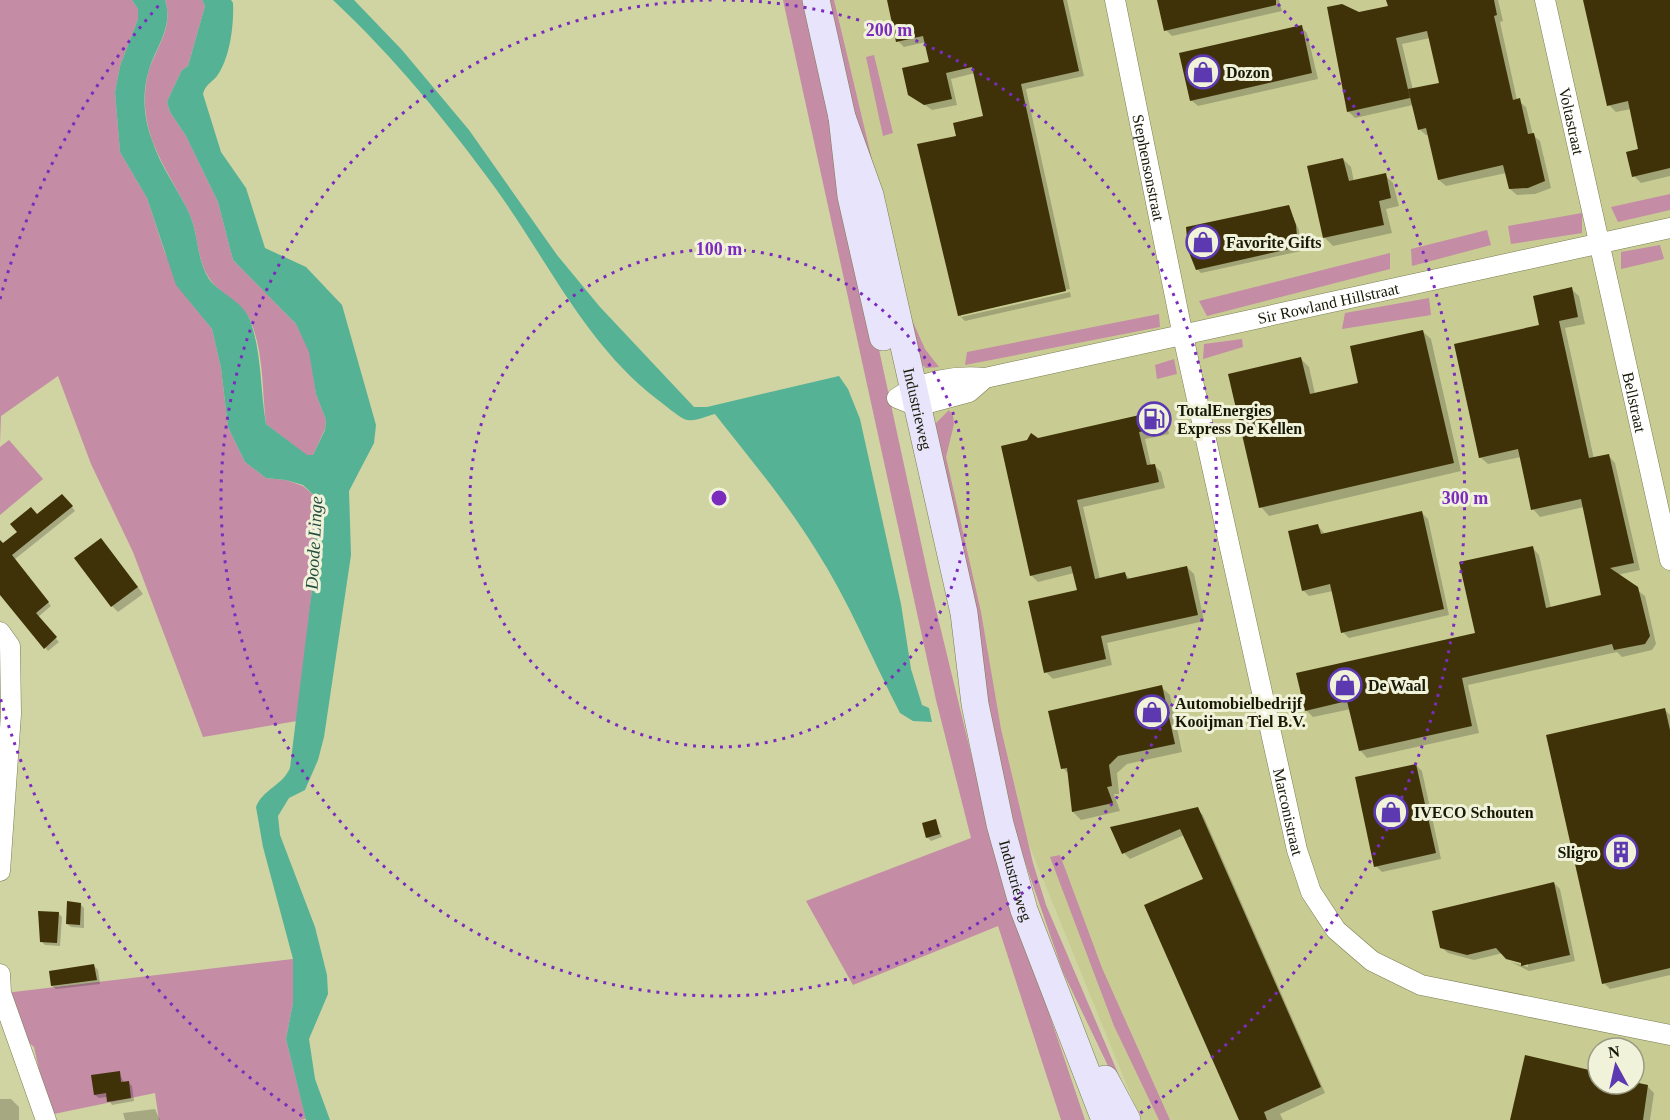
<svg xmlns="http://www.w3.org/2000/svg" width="1670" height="1120" viewBox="0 0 1670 1120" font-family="Georgia,serif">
<rect width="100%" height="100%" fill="#d0d3a2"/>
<path fill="#c8cc93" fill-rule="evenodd" d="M826,0H1670V1120H1141L1019,820ZM1598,1048H1634V1084H1598Z"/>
<path fill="#c48ca5" d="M0,0H132L138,9V19L120,66L115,92L120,152L147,198L165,253L187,298L212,329L221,368L228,427L245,462L266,478L286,480L303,486L317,498L313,581L297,721L203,737L133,552L91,464L58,376L1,416L0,443Z
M165,0H202L205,6L188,66L182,70L170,95L167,102L170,112L186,136L218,202L233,260L296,324L310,352L316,394L326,420L325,429L313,455H306L266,424C262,391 264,351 250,320C241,301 220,295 209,278C196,259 199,234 189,213C175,183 154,156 147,122C144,105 144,90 148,73C156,47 174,28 165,0Z
M783,0H803L931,589L972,758L1025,942L1085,1120H1061L998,926L853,985L806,901L971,838L936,700Z
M825,0H834L908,311L925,349L939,367L926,368L915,359Z
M874,55L893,133L883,136L866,57Z
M1670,194V210L1618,222L1611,207Z
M1582,213V233L1511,244L1508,226Z
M1487,230L1491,245L1412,266L1411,249Z
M1660,245L1664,259L1621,269V252Z
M1390,253V269L1207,316L1199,301Z
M1429,298L1431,315L1342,329L1345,313Z
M1159,314L1160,327L965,365L967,352Z
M1242,339L1243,347L1203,359L1204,344Z
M1174,359L1177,374L1157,379L1155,365Z
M949,410L953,416L954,424L946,457L981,612L1001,729L1033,863L1046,905L1138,1120H1134L1063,972L1016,836L988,714L934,425Z
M9,440L43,479L0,515V447Z
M1060,855L1102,968L1170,1120H1159L1114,1026L1050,857Z
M293,959V1003L286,1039L306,1119L300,1120H159L155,1093L49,1115L34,1047L27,1041L5,993Z"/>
<path fill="#55b295" d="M132,0H165C174,28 155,47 148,73C142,95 144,119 152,140C160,166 178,189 189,213C199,234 196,259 209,279C221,295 242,300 250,320C262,353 260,389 266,424L307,455H313L325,430L326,420L316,394L309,352L296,324L233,260L218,202L186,136L170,112L167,102L170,95L182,70L188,66L205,6L202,0H231L233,3C234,25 230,58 217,76C211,83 205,85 203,94L221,152L246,188L265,248L306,267L342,305L376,425L374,443L349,491L351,555L324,737L318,760L305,790L289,798L278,816L280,835L315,927L327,975L328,994L309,1039L315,1079L330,1120H306L286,1039L293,1003V959L263,847L256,807C262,790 283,785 290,768L313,581L317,498L303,485L286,480L266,478L245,462L228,427L221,368L212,329L176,285L147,198L120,152L115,92L120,66L138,19V9Z
M333,0H354L402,50L469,130L557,255L600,307L694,407H707L839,376L848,389L860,419L901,604L911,669L922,705L929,708L932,722L913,721L900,713C872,659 849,601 816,550C787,503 752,461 718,418L715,414C705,416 694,423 684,419C675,414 666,406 658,400C586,345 548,261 496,189C448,123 393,56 333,0Z"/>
<path fill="#0003" fill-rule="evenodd" d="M888,0H1067L1084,76L1026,89L1070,289L961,314V317L1070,292L1071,297L965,321L959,315L957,137L985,118L975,73L951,79L957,105L932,110L910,94L930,63L926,42L904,47L898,41Z
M1159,0H1279L1282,11L1172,36L1166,30Z
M1388,0H1498L1503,21L1500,22L1517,100L1526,107L1533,135L1540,141L1551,188L1535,194L1517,195L1510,189L1506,173L1446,186L1439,180L1429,135H1426L1419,129L1413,105L1355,118L1348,111L1359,14L1389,7ZM1430,38L1441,84L1413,90L1402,44Z
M1585,0H1670V176L1641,183L1634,176L1640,150L1631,109L1616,112L1609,105Z
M1301,27L1307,33L1318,79L1198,106L1191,100Z
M1343,159L1351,167L1354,182L1385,175L1393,183L1399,206L1386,209L1392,233L1333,246L1325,238Z
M1288,207L1299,230L1301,251L1201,273L1197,269Z
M1571,289L1579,296L1585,324L1565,328L1594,459L1608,455L1615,463L1640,570L1617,575L1645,596L1656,644L1652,650L1622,657L1617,652L1468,685L1479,733L1367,758L1360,750L1351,709L1313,717L1306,710L1477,634L1532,547L1539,555L1551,608L1603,597L1584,507L1540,517L1533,509L1521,457L1488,464L1480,457L1541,326Z
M1422,331L1431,339L1461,471L1269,516L1261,507L1301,359L1309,367L1315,394L1360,384Z
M1158,410L1165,416L1169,434L1145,439L1151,466L1154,465L1161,472L1165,488L1083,507L1100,579L1125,574L1131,580L1187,567L1194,574L1204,621L1107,643L1112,665L1053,679L1046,672L1078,591L1074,573L1038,582L1031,575L1037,439L1146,415Z
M66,499L75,511L15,559L51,606L38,617L59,642L48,651L0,592V547L37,516Z
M1422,513L1428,519L1449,615L1349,638L1343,632L1333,591L1309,596L1303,590L1318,526L1325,534Z
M107,546L143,594L118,612L112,606Z
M1161,687L1170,695L1182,752L1127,764L1117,773L1119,794H1114L1120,811L1081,820L1073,812L1070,775L1063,768Z
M1665,710L1670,715V975L1610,989L1604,983Z
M1416,765L1422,771L1441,859L1382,872L1376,866Z
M1197,809L1203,815L1325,1093L1280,1114L1283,1120H1240L1205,880L1184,835L1130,859L1124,853Z
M935,821L942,837L931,841L927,837Z
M1554,883L1560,889L1575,961L1529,971L1511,962L1528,967V964L1503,953L1474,960L1448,953L1441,947Z
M80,904L84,908V928L71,927L67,924Z
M39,912L58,913L62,917L60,946L45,945L41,941Z
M94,966L98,970L100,984L56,989L52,986Z
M119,1072L124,1083L128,1082L132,1086L134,1101L112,1105L107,1097L99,1098L95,1095Z
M1598,1075V1084L1648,1087L1654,1093L1650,1120H1512Z
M0,1099H11L19,1107V1120H0Z
M155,1109L160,1120H125L123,1113Z"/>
<path fill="#3f3208" d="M887,0H1063L1079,71L1021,84L1066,291L958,316L917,144L956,136L953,123L983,116L972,67L946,73L952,99L924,105L908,95L902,68L929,62L923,36L896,42Z
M1157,0H1276V5L1164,31Z
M1386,0H1494L1497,15L1494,16L1513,100L1520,98L1528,134L1534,133L1545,181L1528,188L1509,189L1503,165L1438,180L1426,128L1418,130L1408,89L1439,83L1427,31L1396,38L1410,98L1347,112L1327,7L1342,4L1359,12L1388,6Z
M1583,0H1670V168L1632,177L1626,152L1638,149L1628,101L1607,106Z
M1302,25L1312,73L1190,101L1179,53Z
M1343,158L1349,181L1386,173L1391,198L1379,201L1384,225L1323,238L1307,166Z
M1289,205L1296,225L1298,247L1196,270L1188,250L1186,227Z
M1572,287L1578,317L1559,321L1589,458L1609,454L1634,563L1610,568L1638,587L1650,636L1645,644L1614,650L1612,644L1462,678L1472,726L1359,751L1347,701L1305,711L1296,673L1475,633L1459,562L1533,546L1546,608L1601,595L1581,499L1531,510L1518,449L1479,458L1454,344L1539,325L1533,296Z
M1423,330L1454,463L1259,508L1228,374L1301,357L1310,394L1358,383L1350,346Z
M1158,408L1163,427L1139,432L1147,465L1155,464L1159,482L1077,500L1095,579L1125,572L1127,579L1187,566L1198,615L1101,636L1106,659L1044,673L1028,601L1077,590L1071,566L1030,576L1001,446L1027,440L1031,433L1038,438L1144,414L1143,412Z
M62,494L73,506L12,555L49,602L36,613L57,637L44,649L0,595V540L3,543L17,532L10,524L31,507L37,514Z
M1422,511L1444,609L1341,633L1330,584L1302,591L1288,531L1318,524L1321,534Z
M101,538L138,587L111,607L74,558Z
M1162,685L1175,744L1118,756L1109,765L1112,786L1107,787L1113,803L1072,812L1067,768L1061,769L1048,711Z
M1665,708L1670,730V968L1602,984L1546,735Z
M1416,764L1436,853L1374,867L1355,777Z
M1198,807L1321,1087L1264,1112L1267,1120H1239L1144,905L1203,879L1180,829L1122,854L1110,827Z
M936,819L940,834L926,838L922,823Z
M1554,882L1570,955L1521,966V963L1506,959L1496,948L1467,955L1440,948L1432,911Z
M67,901L81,903L80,925L66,924Z
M38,911L59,912L57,943L40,942Z
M94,964L97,980L51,986L49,971Z
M1525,1055L1598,1072V1084L1634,1082L1648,1085L1643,1120H1510Z
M120,1071L121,1082L129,1081L131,1098L107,1102L106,1093L94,1095L91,1075Z"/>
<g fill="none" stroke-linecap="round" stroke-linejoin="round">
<defs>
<g id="street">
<path id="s1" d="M1115,0L1183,336L1297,850L1311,892L1336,930L1372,961L1421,985L1670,1035"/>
<path id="s2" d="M1545,0L1670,560"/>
<path id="s3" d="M985,378L969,392L917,406L897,398C921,381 956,375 985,378L1670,228"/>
<path d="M0,632L10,646L11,714L0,871"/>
<path d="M0,974L1,993L46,1120"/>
</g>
<g id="secondary">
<path d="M816,0L842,117L851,196L883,337"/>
<path id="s4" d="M842,117L870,195L964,613L975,704L1000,824L1024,910L1105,1120"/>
<path d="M1105,1079L1127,1120"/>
</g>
</defs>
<use href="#street" stroke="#7a7d4f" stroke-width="21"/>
<use href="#secondary" stroke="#7a7d4f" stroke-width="28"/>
<use href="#street" stroke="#fff" stroke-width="20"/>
<use href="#secondary" stroke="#e8e4fb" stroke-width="27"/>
</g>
<g fill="none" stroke="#7b2cbf" stroke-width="3" stroke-dasharray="3 6">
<circle cx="719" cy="498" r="249"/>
<path d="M723 0A498 498 0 1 1 715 0"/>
<path d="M302 1116A746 746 0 0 1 0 697M0 299A746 746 0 0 1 160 4M1278 4A746 746 0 0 1 1136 1116"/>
</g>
<defs>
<symbol id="shop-ring" viewBox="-11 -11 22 22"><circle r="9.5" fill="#f0f2d9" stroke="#5c39b1" stroke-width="1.5"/><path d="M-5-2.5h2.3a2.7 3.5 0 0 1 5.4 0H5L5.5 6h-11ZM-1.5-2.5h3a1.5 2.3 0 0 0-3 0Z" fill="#5c39b1"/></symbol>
<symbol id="fuel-ring" viewBox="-11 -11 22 22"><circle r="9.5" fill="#f0f2d9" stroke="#5c39b1" stroke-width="1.5"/><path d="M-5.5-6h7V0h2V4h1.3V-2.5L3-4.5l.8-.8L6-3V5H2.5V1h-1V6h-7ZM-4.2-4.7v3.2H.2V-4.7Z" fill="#5c39b1"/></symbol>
<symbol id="building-ring" viewBox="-11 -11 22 22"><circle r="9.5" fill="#f0f2d9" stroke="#5c39b1" stroke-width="1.5"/><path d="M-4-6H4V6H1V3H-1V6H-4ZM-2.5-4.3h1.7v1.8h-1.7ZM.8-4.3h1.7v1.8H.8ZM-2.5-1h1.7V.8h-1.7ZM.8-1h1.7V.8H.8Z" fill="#5c39b1"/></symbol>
</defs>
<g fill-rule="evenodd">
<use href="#shop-ring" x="1184" y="53" width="38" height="38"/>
<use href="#shop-ring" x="1184" y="223" width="38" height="38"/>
<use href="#fuel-ring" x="1135" y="400" width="38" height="38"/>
<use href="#shop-ring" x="1326" y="666" width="38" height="38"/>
<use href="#shop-ring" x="1133" y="693" width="38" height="38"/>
<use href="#shop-ring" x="1372" y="793" width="38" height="38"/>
<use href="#building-ring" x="1602" y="833" width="38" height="38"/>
</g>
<g text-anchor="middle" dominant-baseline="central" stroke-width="6" stroke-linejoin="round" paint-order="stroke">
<g font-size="16" font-weight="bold" fill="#181806" stroke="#f0f2d9" text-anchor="start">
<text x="1226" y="72">Dozon</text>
<text x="1226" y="242">Favorite Gifts</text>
<text x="1177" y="410">TotalEnergies<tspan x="1177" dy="18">Express De Kellen</tspan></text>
<text x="1368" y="685">De Waal</text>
<text x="1175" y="703">Automobielbedrijf<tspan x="1175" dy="18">Kooijman Tiel B.V.</tspan></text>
<text x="1414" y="812">IVECO Schouten</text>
<text x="1598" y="852" text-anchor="end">Sligro</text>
</g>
<g font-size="16" fill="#181806" stroke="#f0f2d9">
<text stroke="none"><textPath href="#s2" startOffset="124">Voltastraat</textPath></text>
<text stroke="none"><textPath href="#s1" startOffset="171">Stephensonstraat</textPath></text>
<text stroke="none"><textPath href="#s3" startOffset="540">Sir Rowland Hillstraat</textPath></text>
<text stroke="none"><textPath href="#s2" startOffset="412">Bellstraat</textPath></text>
<text stroke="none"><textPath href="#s4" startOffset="302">Industrieweg</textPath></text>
<text stroke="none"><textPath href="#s1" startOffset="830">Marconistraat</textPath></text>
<text stroke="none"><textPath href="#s4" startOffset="784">Industrieweg</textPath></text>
</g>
<g font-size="18" font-style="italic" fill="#234c3f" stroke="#f0f2d9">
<text transform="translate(314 543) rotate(-87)">Doode Linge</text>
</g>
</g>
<circle cx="719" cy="498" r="9" fill="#7b2cbf" stroke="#f0f2d9" stroke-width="3"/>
<g font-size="18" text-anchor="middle" font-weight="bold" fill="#7b2cbf" stroke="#f0f2d9" stroke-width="6" stroke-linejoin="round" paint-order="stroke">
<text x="889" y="36">200 m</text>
<text x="719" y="255">100 m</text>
<text x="1465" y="504">300 m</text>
</g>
<g transform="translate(1616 1066) rotate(352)"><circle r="28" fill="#f0f2d9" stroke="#9a9b85" stroke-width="1.5"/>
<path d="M0-4.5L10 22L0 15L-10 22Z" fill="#5c39b1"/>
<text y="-9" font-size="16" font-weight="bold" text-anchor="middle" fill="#181806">N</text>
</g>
</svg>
